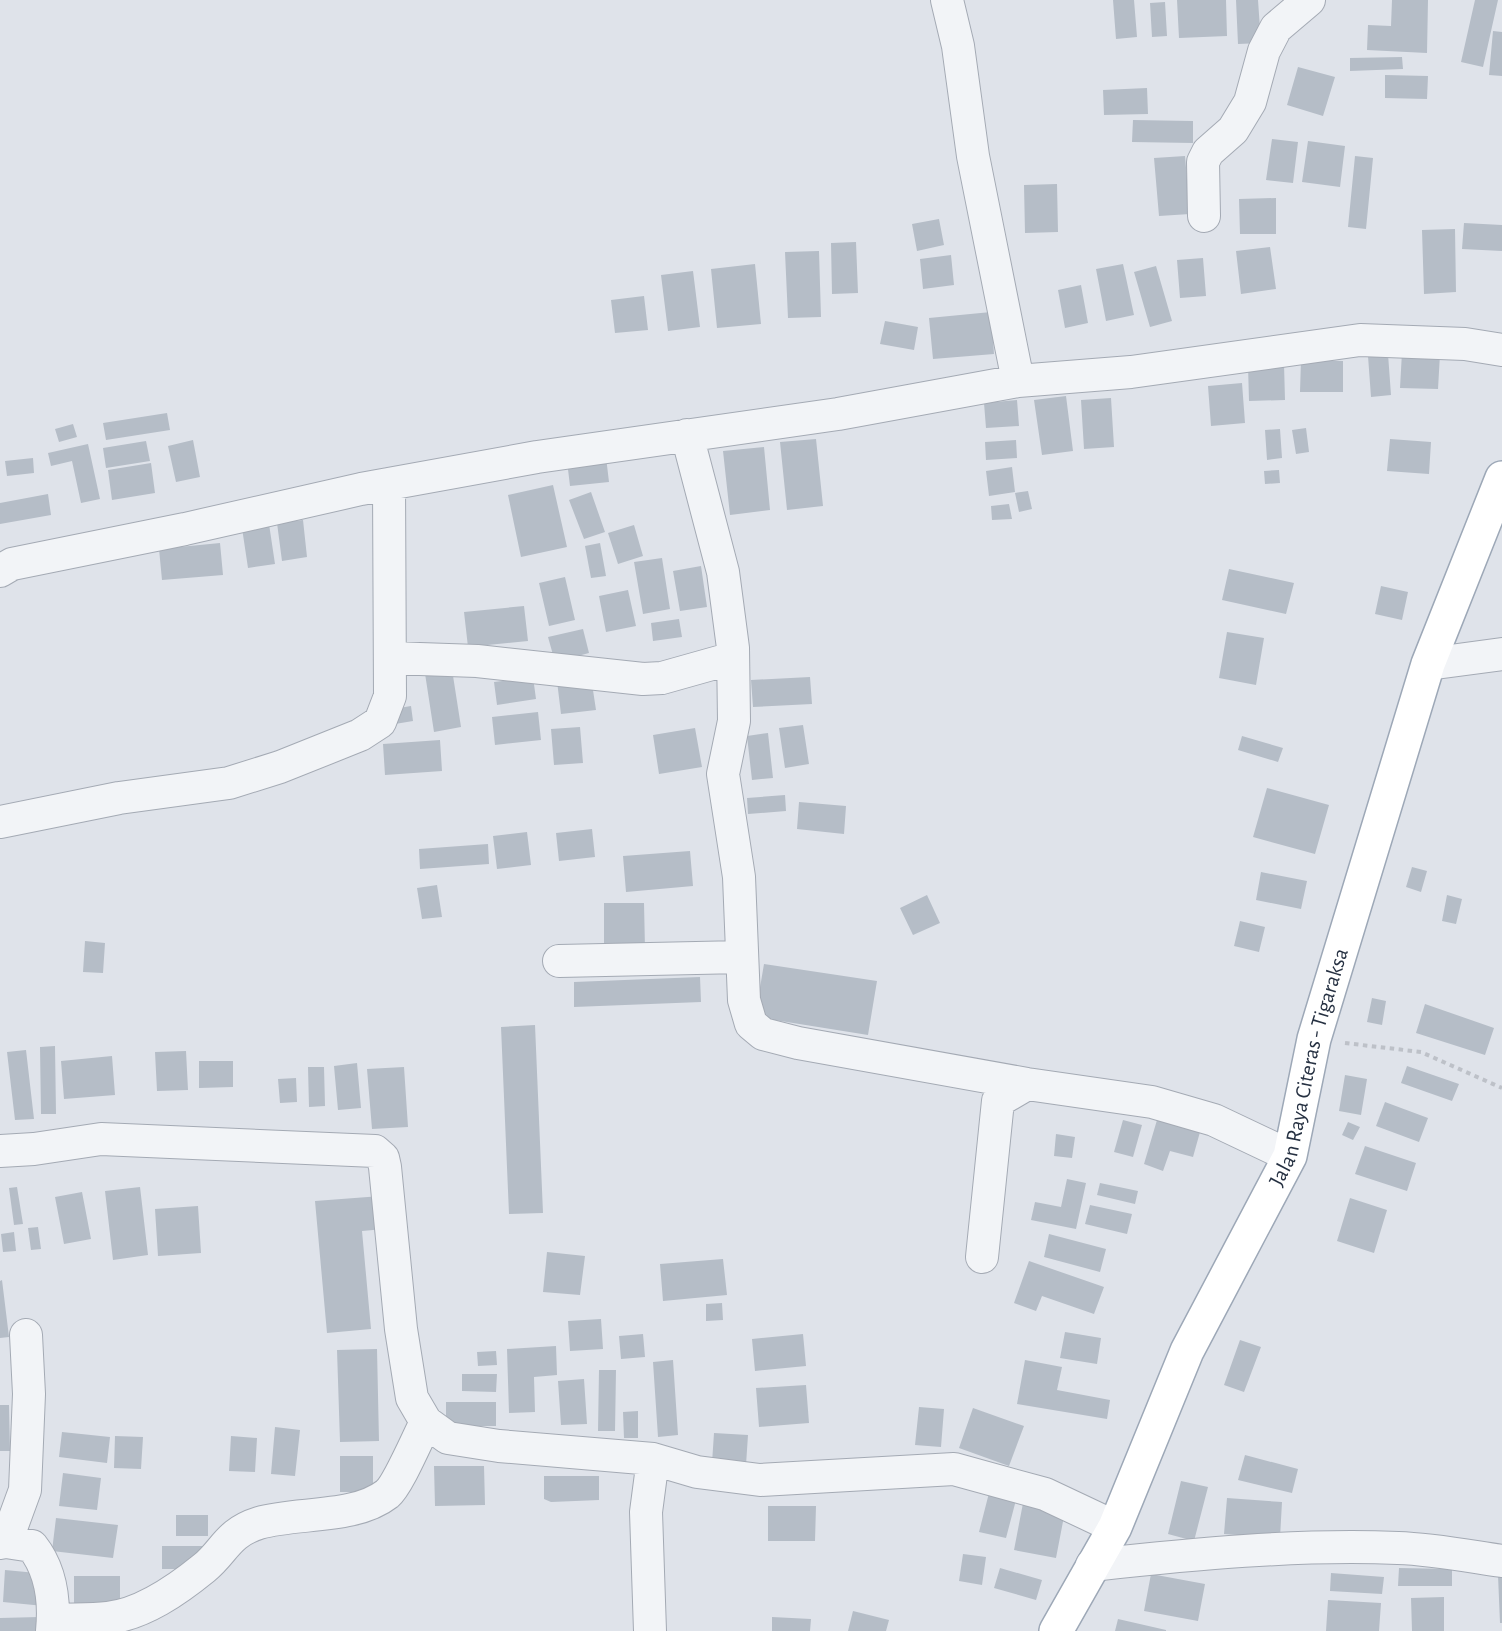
<svg xmlns="http://www.w3.org/2000/svg" width="1502" height="1631" viewBox="0 0 1502 1631" font-family="'Alegreya Sans',sans-serif">
<rect width="100%" height="100%" fill="#dfe3ea"/>
<path fill="#b5bdc7" d="M1113,0H1134L1137,37L1116,39Z
M1177,0H1226L1227,36L1179,38Z
M1236,0H1258L1261,43L1238,44Z
M1392,0H1428L1427,53L1367,50L1368,25L1391,26Z
M1475,0H1498L1483,67L1461,62Z
M1165,2L1167,36L1152,37L1150,3Z
M1493,31L1502,32V76L1489,75Z
M1402,57L1403,69L1350,71V58Z
M1298,67L1335,77L1323,116L1287,105Z
M1385,75L1428,76L1427,99L1385,98Z
M1147,88L1148,114L1104,115L1103,90Z
M1133,120L1193,121V143L1132,142Z
M1272,139L1298,142L1293,183L1266,180Z
M1308,141L1345,146L1340,187L1302,182Z
M1185,156L1190,214L1159,216L1154,158Z
M1355,156L1373,158L1366,229L1348,227Z
M1057,184L1058,232L1025,233L1024,185Z
M1276,198V234H1240L1239,199Z
M939,219L944,245L917,251L912,224Z
M1464,223L1502,225V251L1462,249Z
M1455,229L1456,292L1424,294L1422,230Z
M856,242L858,293L832,294L831,243Z
M1270,247L1276,289L1241,294L1236,251Z
M819,251L821,317L788,318L785,252Z
M951,255L954,285L923,289L920,259Z
M1203,258L1206,296L1180,298L1177,260Z
M755,264L761,324L717,328L711,269Z
M1123,264L1134,315L1106,321L1096,269Z
M1156,266L1172,321L1150,327L1134,272Z
M693,271L700,327L668,331L661,275Z
M1081,285L1088,323L1065,328L1058,290Z
M644,296L648,330L615,333L611,300Z
M991,312L994,354L933,359L929,318Z
M885,321L918,327L914,350L880,344Z
M1402,352L1440,354L1438,389L1400,388Z
M1388,354L1391,395L1371,397L1368,356Z
M1301,360L1343,361V392H1300Z
M1284,364L1285,400L1249,401L1248,365Z
M1242,383L1245,423L1211,426L1208,386Z
M1066,396L1073,451L1042,455L1034,400Z
M1111,398L1114,447L1084,449L1081,400Z
M1017,400L1019,426L986,428L984,403Z
M167,413L170,430L106,440L103,423Z
M73,424L77,437L59,442L55,429Z
M1306,428L1309,452L1296,454L1292,430Z
M1280,429L1282,458L1267,460L1265,430Z
M816,439L823,506L787,510L780,442Z
M1390,439L1431,442L1429,474L1387,471Z
M193,440L200,477L176,482L168,446Z
M1016,440L1017,458L986,460L985,442Z
M146,441L150,461L106,468L103,448Z
M88,444L100,499L81,503L72,461L51,466L48,453Z
M764,447L770,510L730,515L723,451Z
M606,457L609,482L570,486L567,461Z
M33,458L34,473L7,476L5,461Z
M151,463L155,493L112,500L108,470Z
M1012,467L1015,492L989,496L986,471Z
M1279,470L1280,483L1265,484L1264,471Z
M553,485L567,547L521,557L508,495Z
M1028,491L1032,509L1019,512L1015,493Z
M591,492L605,532L584,539L569,500Z
M48,494L51,515L0,524V503Z
M1009,504L1012,519L992,520L991,506Z
M303,520L307,557L282,561L277,523Z
M269,524L275,564L248,568L242,528Z
M634,525L643,556L618,564L608,533Z
M220,543L223,575L162,580L159,549Z
M600,543L606,576L591,578L585,546Z
M662,558L670,609L643,614L634,562Z
M701,566L707,607L680,611L673,571Z
M1229,569L1294,583L1286,614L1222,600Z
M565,577L575,620L549,626L539,583Z
M1381,586L1408,592L1402,620L1375,614Z
M628,590L636,626L606,632L599,596Z
M524,606L528,641L468,647L464,612Z
M679,619L682,637L653,641L651,623Z
M583,629L589,653L555,662L548,637Z
M1227,632L1264,638L1256,685L1219,678Z
M451,663L461,727L434,732L424,667Z
M533,677L536,699L497,705L494,682Z
M591,677L596,710L561,714L557,681Z
M810,677L812,704L753,707L751,680Z
M411,706L413,721L395,724L393,709Z
M538,712L541,740L495,745L492,717Z
M803,725L809,764L785,768L779,728Z
M580,727L583,763L554,765L551,729Z
M695,728L702,767L659,774L653,735Z
M768,733L773,778L752,780L747,736Z
M1242,736L1283,748L1278,762L1238,750Z
M440,740L442,771L385,775L383,744Z
M1267,788L1329,805L1315,854L1253,837Z
M785,795L786,811L748,814L747,798Z
M799,802L846,806L844,834L797,829Z
M592,829L595,857L559,861L556,833Z
M527,832L531,865L497,869L493,836Z
M488,844L489,864L420,869L419,849Z
M690,851L693,886L626,892L623,856Z
M1412,867L1427,871L1421,892L1406,887Z
M1261,872L1307,881L1301,909L1256,900Z
M437,885L442,917L422,919L417,888Z
M927,895L940,923L913,935L900,908Z
M1447,895L1462,899L1456,924L1442,921Z
M604,903H644L645,949L604,948Z
M1240,921L1265,927L1259,952L1234,946Z
M85,941L105,943L103,973L83,972Z
M764,964L877,981L868,1035L755,1017Z
M700,977L701,1002L574,1007V982Z
M1372,998L1386,1001L1382,1025L1367,1022Z
M1425,1004L1494,1028L1485,1055L1416,1033Z
M535,1025L543,1213L509,1214L501,1027Z
M55,1046L56,1114H41L40,1047Z
M26,1050L34,1119L15,1120L7,1052Z
M186,1051L188,1090L157,1091L155,1052Z
M112,1056L115,1095L64,1099L61,1061Z
M199,1061H233V1087L199,1088Z
M357,1063L361,1108L338,1110L334,1066Z
M1407,1066L1459,1084L1452,1101L1401,1083Z
M308,1067H324L325,1106L309,1107Z
M404,1067L408,1127L372,1129L367,1069Z
M1345,1075L1367,1079L1361,1115L1339,1111Z
M296,1078L297,1102L280,1103L278,1079Z
M1385,1102L1428,1118L1419,1142L1376,1126Z
M1123,1120L1142,1125L1133,1157L1114,1152Z
M1157,1120L1200,1132L1193,1157L1170,1151L1163,1171L1144,1164Z
M1348,1122L1360,1127L1353,1140L1342,1135Z
M1056,1134L1075,1137L1072,1158L1054,1156Z
M1365,1146L1416,1163L1407,1191L1355,1174Z
M1067,1179L1086,1183L1076,1229L1031,1220L1035,1202L1061,1207Z
M1100,1183L1138,1191L1135,1204L1097,1195Z
M17,1187L23,1224L14,1225L9,1188Z
M140,1187L148,1255L113,1260L105,1191Z
M82,1192L91,1239L64,1244L55,1197Z
M381,1196L384,1229L362,1231L371,1329L327,1333L315,1201Z
M1350,1198L1387,1210L1374,1253L1337,1241Z
M1090,1205L1132,1214L1127,1234L1085,1224Z
M198,1206L201,1253L158,1256L155,1209Z
M38,1227L41,1249L31,1250L28,1228Z
M14,1232L16,1251L3,1252L1,1234Z
M1049,1234L1106,1249L1100,1272L1044,1257Z
M547,1252L585,1256L580,1295L543,1292Z
M723,1259L727,1295L663,1301L660,1264Z
M1029,1261L1104,1287L1094,1314L1042,1296L1036,1311L1014,1303Z
M2,1280L9,1337L0,1338V1281Z
M722,1303L723,1320L706,1321V1304Z
M601,1319L603,1349L570,1351L568,1321Z
M1065,1332L1101,1338L1097,1364L1060,1358Z
M643,1334L645,1357L621,1359L619,1336Z
M803,1334L806,1366L755,1371L752,1339Z
M1240,1340L1261,1347L1244,1392L1224,1385Z
M556,1346L557,1375L534,1377L535,1412L509,1413L507,1349Z
M377,1349L379,1441L340,1442L337,1350Z
M496,1351L497,1365L478,1366L477,1352Z
M673,1360L678,1435L658,1437L653,1362Z
M1025,1360L1062,1367L1057,1390L1110,1400L1107,1419L1017,1404Z
M599,1370H616L615,1431H598Z
M462,1374H497L496,1392L462,1391Z
M584,1379L587,1424L561,1425L558,1381Z
M806,1385L809,1423L759,1427L756,1388Z
M446,1402H496V1426H446Z
M0,1405H9L10,1451H0Z
M919,1407L944,1409L941,1447L915,1445Z
M973,1408L1024,1426L1009,1466L959,1448Z
M638,1411V1438H624L623,1412Z
M275,1427L300,1430L295,1476L271,1474Z
M62,1432L110,1437L107,1463L59,1457Z
M714,1433L748,1435L746,1465L712,1463Z
M115,1436L143,1437L141,1469L114,1468Z
M231,1436L257,1438L255,1472L229,1471Z
M1245,1455L1298,1469L1292,1493L1238,1480Z
M340,1456H373V1492H340Z
M434,1466H484L485,1505L435,1506Z
M63,1473L101,1478L97,1510L59,1506Z
M544,1476H599V1500L551,1502L544,1499Z
M1181,1481L1208,1487L1194,1541L1168,1534Z
M989,1493L1016,1500L1006,1538L979,1532Z
M1024,1498L1066,1506L1056,1558L1014,1550Z
M1227,1498L1282,1502L1280,1538L1224,1534Z
M768,1506H816L815,1541H768Z
M176,1515H208V1536H176Z
M56,1518L118,1525L113,1558L52,1551Z
M162,1546H202L203,1569H162Z
M963,1554L986,1557L982,1585L959,1581Z
M1000,1568L1042,1580L1036,1600L994,1588Z
M1399,1568L1452,1569V1586H1398Z
M5,1570L47,1574L44,1606L3,1602Z
M1331,1573L1384,1577L1382,1594L1330,1591Z
M1151,1574L1205,1584L1198,1621L1144,1611Z
M1502,1574V1623H1500L1498,1575Z
M74,1576H120V1612L74,1611Z
M1444,1597V1631H1412L1411,1598Z
M1328,1600L1381,1603L1379,1631H1326Z
M853,1611L889,1620L886,1631H848Z
M39,1617V1631H0V1618Z
M772,1617L811,1619L810,1631H772Z
M1118,1619L1166,1630V1631H1115Z"/>
<g fill="none" stroke-linecap="round" stroke-linejoin="round">
<defs>
<path id="minor" d="M947,0L958,46L973,156L1018,381
M1204,216L1203,162L1208,152L1233,130L1250,102L1264,51L1276,28L1309,0
M687,435L723,572L733,648L734,721L723,774L739,877L744,1000L751,1024L763,1034L798,1043L1027,1084L1152,1102L1214,1120L1290,1156
M0,571L12,564L185,529L361,489L537,457L838,414L1018,381L1131,372L1360,340L1465,344L1502,350
M391,658L477,661L643,679L662,678L733,658
M1428,664L1502,654
M0,822L119,798L229,783L280,767L360,735L380,722L390,696L389,484
M559,961L742,957
M0,1151L34,1149L101,1139L375,1151L383,1158L385,1167L401,1329L412,1398L426,1422L448,1438L499,1446L653,1459L697,1472L760,1480L954,1469L1045,1494L1115,1527
M982,1257L998,1101L1027,1084
M6,1542L32,1546C51,1570 55,1601 52,1631
M0,1543L6,1542L25,1490L29,1394L26,1335
M1092,1565C1194,1554 1295,1544 1398,1548C1432,1549 1468,1556 1502,1561
M53,1620C71,1619 90,1620 108,1618C143,1614 177,1590 204,1568C225,1551 227,1533 259,1523C297,1512 355,1519 387,1494C398,1485 418,1437 426,1422
M650,1631L646,1512L653,1459"/>
<g id="primary">
<path id="s1" d="M1056,1631L1115,1527L1187,1351L1290,1156L1314,1039L1428,664L1502,478"/>
</g>
</defs>
<use href="#minor" stroke="#a4aab4" stroke-width="34"/>
<use href="#primary" stroke="#9da8b7" stroke-width="36"/>
<path stroke="#bdc1c8" stroke-width="4" stroke-dasharray="4.5 4.5" stroke-linecap="butt" d="M1345,1043L1421,1052L1502,1088"/>
<use href="#minor" stroke="#f2f4f7" stroke-width="32"/>
<use href="#primary" stroke="#fff" stroke-width="33"/>
</g>
<g text-anchor="middle" dominant-baseline="central" stroke-width="5" stroke-linejoin="round" paint-order="stroke">
<g font-size="22" fill="#263142" stroke="#eef2f7">
<text stroke="none"><textPath href="#s1" startOffset="621">Jalan Raya Citeras - Tigaraksa</textPath></text>
</g>
</g>
</svg>
